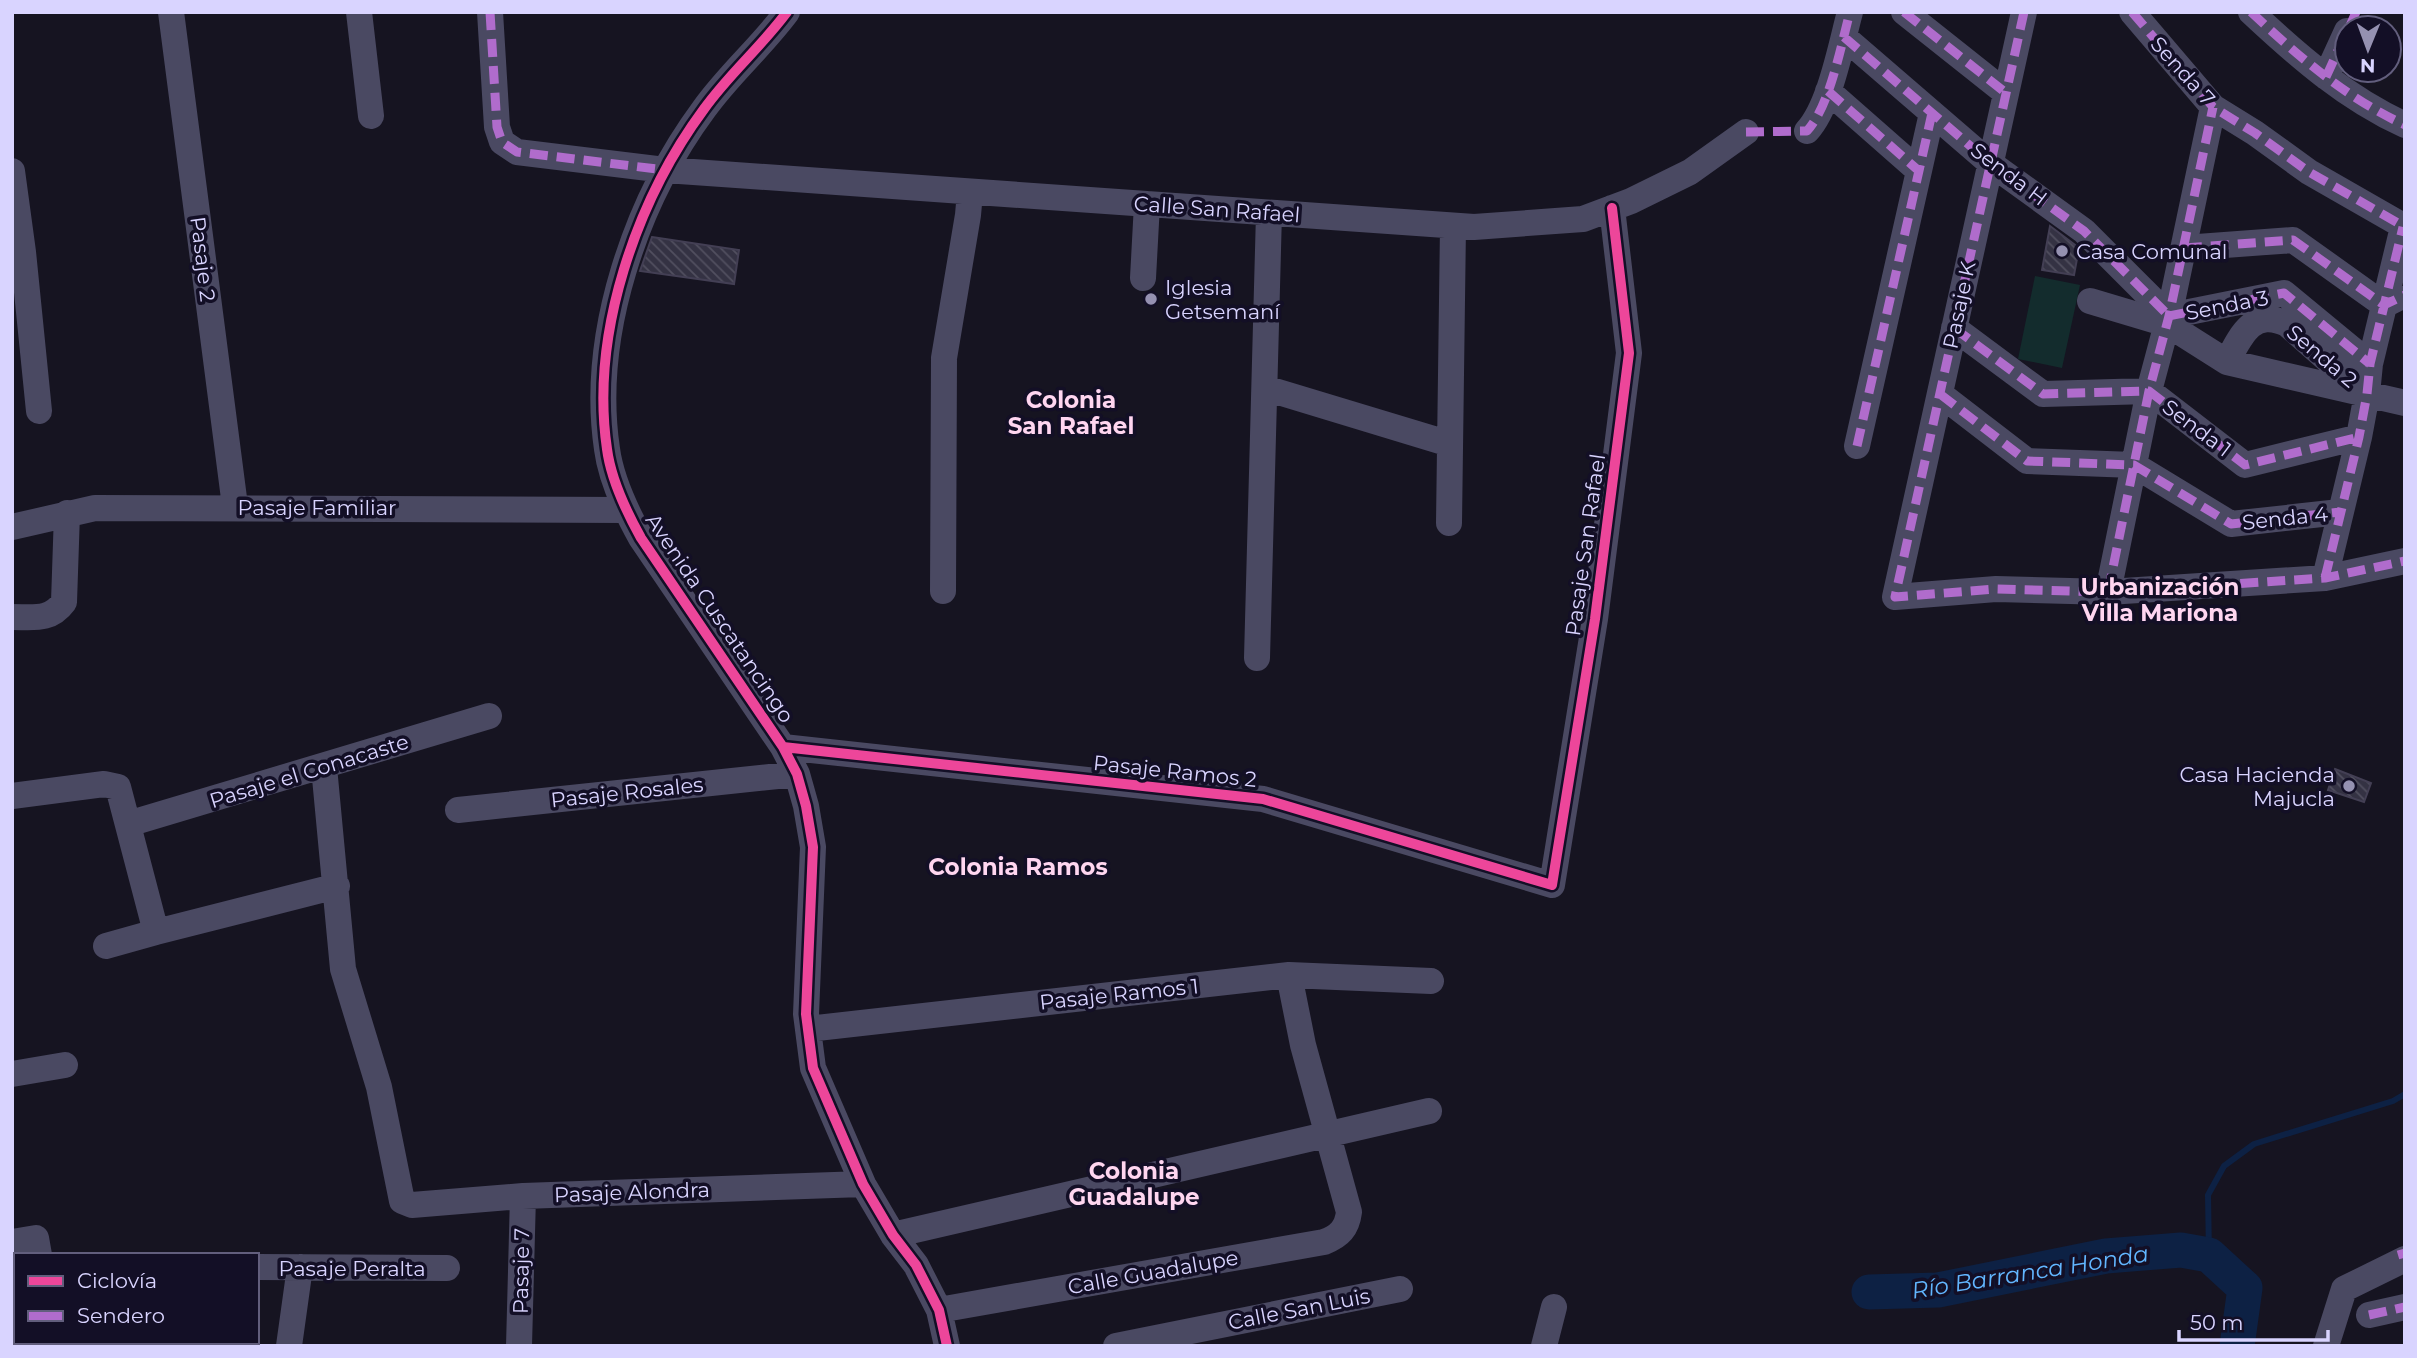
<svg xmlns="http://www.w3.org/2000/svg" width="2417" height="1358" viewBox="0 0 2417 1358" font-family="Montserrat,sans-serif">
<defs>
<pattern id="building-back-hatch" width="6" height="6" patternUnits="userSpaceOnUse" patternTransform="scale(1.75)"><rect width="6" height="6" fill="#343243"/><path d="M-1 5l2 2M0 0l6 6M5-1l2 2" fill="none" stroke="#514f5f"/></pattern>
</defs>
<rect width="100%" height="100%" fill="#161421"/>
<path fill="#132c2d" d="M2035,276L2080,285L2062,368L2018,359Z"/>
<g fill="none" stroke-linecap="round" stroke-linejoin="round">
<path stroke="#0d2144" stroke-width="6" d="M2209,1255L2208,1195L2224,1166L2254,1144L2393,1101L2405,1094"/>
<path stroke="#0d2144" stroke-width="35" d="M1869,1292L1938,1290L2106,1256L2181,1250L2209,1255L2245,1288L2237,1346"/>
</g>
<path fill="url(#building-back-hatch)" stroke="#433f54" stroke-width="2" d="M2050,226L2079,248L2074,275L2042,270Z
M652,237L739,250L734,284L640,271Z
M2335,769L2371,783L2364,802L2328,790Z"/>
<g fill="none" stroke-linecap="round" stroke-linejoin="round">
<path stroke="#4a4962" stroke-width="26" d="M171,12L235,506
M359,12L371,116
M490,12L497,127L502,142L517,152L665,170L1474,227L1583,219L1631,201L1690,172L1746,132
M787,12C761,47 729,74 704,109C636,201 590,334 607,449C611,480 626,511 641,538L783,747L797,774L806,806L813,847L806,1014L813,1068L863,1184L893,1235L916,1265L939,1310L947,1346
M1904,12L2006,93
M2024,12L1895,597L1996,589L2108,592L2325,578L2405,561
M2132,12L2213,107L2255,133L2309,172L2405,227
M2251,12C2298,56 2346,98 2405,125
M1844,37L1990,163L2084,231L2169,316L2284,293L2370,364
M2326,77L2347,31
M1828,91L1919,171
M1807,131C1830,106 1841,45 1850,12
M12,171L23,252L39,411
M2184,248L2293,240L2384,305L2398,298
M1143,278L1147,204
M2090,301L2167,324L2227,362L2405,403
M1954,328L2043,394L2149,391L2245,465L2359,437
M2227,362C2241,335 2253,308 2287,324L2363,391
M1265,388L1450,444
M1940,394L2027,461L2134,465L2231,524L2340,512
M1857,446L1932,113
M1449,523L1453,226
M12,527L95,508L625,510
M2325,578L2359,437L2367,394L2370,364L2403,227
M943,591L944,358L968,215L970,192
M2108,592L2149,391L2169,316L2213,107
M12,617C34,617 50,621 64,602L67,513
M1257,658L1269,213
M783,747L1263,799L1552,885L1595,619L1629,353L1612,208
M324,767L343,969L379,1087L402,1201L412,1205L523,1196L863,1184
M12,796L104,784L118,787L156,932
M458,810L797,774
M128,824L489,716
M106,946L156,932L337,886
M808,1029L1289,975L1431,981
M12,1074L65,1065
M893,1235L1429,1111
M12,1242L36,1238L39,1255
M257,1267L447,1268
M939,1310L1324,1242C1340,1236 1347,1228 1349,1212L1303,1045L1289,975
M2369,1315L2405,1307
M52,1342L53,1346
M289,1346L300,1267
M519,1346L523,1196
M1116,1346L1400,1289
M1544,1346L1554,1307
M2326,1346L2344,1289L2405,1259"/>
<path stroke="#b06ccc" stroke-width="9" stroke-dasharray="18 9" stroke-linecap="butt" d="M490,12L497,127L502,142L517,152L665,170
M1904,12L2006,93
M2024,12L1895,597L1996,589L2108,592L2325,578L2405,561
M2132,12L2213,107L2255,133L2309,172L2405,227
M2251,12C2298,56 2346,98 2405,125
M2349,28L2356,12
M1844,37L1990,163L2084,231L2169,316L2284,293L2370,364
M2326,77L2347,31
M1828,91L1919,171
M1746,132L1807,131C1830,106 1841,45 1850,12
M2184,248L2293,240L2384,305L2405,295
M1954,328L2043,394L2149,391L2245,465L2359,437
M1940,394L2027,461L2134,465L2231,524L2340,512
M1857,446L1932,113
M2325,578L2359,437L2367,394L2370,364L2403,227
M2108,592L2149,391L2169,316L2213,107
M2398,1255L2405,1253
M2369,1315L2405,1307"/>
<defs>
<path id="cycleway" d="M787,12C761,47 729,74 704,109C636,201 590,334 607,449C611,480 626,511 641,538L783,747L797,774L806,806L813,847L806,1014L813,1068L863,1184L893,1235L916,1265L939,1310L947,1346
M783,747L1263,799L1552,885L1595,619L1629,353L1612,208"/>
</defs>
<use href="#cycleway" stroke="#130f26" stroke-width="15"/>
<use href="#cycleway" stroke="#ed469a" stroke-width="10"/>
</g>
<g fill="#9591b1" stroke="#130f26" stroke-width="2.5">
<circle cx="2062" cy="251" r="7"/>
<circle cx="1151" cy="299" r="7"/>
<circle cx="2349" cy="786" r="7"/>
</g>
<g text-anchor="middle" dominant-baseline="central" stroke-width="7" stroke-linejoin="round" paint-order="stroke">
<g font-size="21" fill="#d9d4ff" stroke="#130f26">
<text transform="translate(2183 71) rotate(48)">Senda 7</text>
<text transform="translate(2009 174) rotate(37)">Senda H</text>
<text transform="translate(1217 209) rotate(4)">Calle San Rafael</text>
<text transform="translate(203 259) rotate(83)">Pasaje 2</text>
<text transform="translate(1959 305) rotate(-78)">Pasaje K</text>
<text transform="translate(2227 305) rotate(-11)">Senda 3</text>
<text transform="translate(2322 356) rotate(40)">Senda 2</text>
<text transform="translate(2197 428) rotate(37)">Senda 1</text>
<text x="317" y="507">Pasaje Familiar</text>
<text transform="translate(2285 518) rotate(-6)">Senda 4</text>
<text transform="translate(1585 545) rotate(-82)">Pasaje San Rafael</text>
<text transform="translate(720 618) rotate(56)">Avenida Cuscatancingo</text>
<text transform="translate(309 771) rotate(-17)">Pasaje el Conacaste</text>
<text transform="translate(1175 771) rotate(6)">Pasaje Ramos 2</text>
<text transform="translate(627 792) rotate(-6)">Pasaje Rosales</text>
<text transform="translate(1119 994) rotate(-6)">Pasaje Ramos 1</text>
<text transform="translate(632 1192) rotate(-2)">Pasaje Alondra</text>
<text x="352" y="1268">Pasaje Peralta</text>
<text transform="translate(521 1271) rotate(-89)">Pasaje 7</text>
<text transform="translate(1153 1272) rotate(-10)">Calle Guadalupe</text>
<text transform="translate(1299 1309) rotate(-11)">Calle San Luis</text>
</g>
<g font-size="21" fill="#d9d4ff" stroke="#130f26" text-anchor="start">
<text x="2076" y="251">Casa Comunal</text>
<text x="1165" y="287">Iglesia<tspan x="1165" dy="24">Getsemaní</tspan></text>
<text x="2335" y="774" text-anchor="end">Casa Hacienda<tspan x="2335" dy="24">Majucla</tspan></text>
</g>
<g font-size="23" font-weight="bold" fill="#ffd6f0" stroke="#130f26">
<text x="1071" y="400">Colonia<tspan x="1071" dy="26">San Rafael</tspan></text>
<text x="2160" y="587">Urbanización<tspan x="2160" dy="26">Villa Mariona</tspan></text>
<text x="1018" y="867">Colonia Ramos</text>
<text x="1134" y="1171">Colonia<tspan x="1134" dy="26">Guadalupe</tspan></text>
</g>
<g font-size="23" font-style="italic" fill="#62b6ff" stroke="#130f26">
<text transform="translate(2030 1272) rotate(-9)">Río Barranca Honda</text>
</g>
</g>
<rect width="2417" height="1358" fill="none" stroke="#d9d4ff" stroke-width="28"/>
<rect x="14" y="1253" width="245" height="91" fill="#130f26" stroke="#625e7d" stroke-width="2"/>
<rect x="28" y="1276" width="35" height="10" fill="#ed469a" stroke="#625e7d" stroke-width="2"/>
<text x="77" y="1288" font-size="21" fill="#d9d4ff">Ciclovía</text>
<rect x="28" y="1311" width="35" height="10" fill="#b06ccc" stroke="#625e7d" stroke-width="2"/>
<text x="77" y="1323" font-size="21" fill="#d9d4ff">Sendero</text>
<g transform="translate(2368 49) rotate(181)"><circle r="33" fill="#130f26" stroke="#625e7d" stroke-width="2"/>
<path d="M0-5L12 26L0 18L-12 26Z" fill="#9591b1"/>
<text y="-10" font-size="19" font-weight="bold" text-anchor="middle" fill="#d9d4ff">N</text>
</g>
<path d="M2179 1330v10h149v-10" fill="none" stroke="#d9d4ff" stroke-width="3.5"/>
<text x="2190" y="1330" font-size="21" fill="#d9d4ff" stroke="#130f26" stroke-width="5" paint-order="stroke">50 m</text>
</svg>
